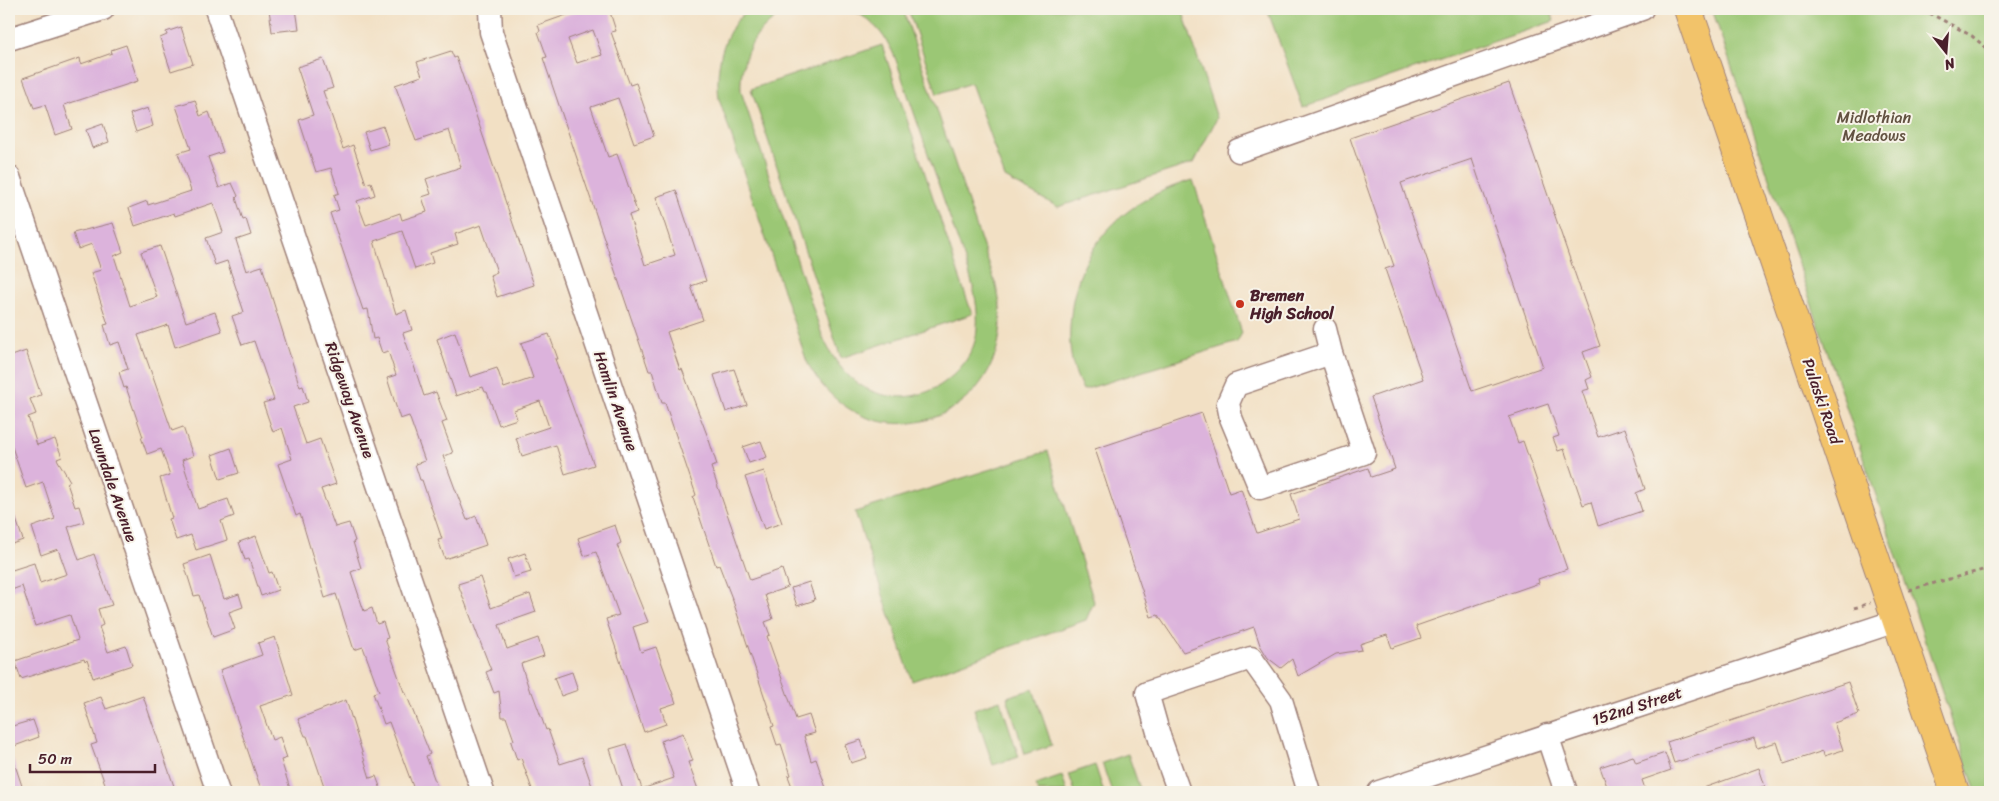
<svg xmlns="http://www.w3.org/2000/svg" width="1999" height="801" viewBox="0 0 1999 801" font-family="Sriracha,sans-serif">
<rect width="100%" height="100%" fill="#f7f3e8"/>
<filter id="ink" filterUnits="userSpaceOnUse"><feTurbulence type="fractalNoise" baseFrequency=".02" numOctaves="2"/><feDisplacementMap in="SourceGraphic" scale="10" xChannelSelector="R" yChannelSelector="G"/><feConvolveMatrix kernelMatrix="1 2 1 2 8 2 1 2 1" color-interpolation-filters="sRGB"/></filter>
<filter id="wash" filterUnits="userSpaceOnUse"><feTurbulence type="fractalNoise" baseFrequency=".0096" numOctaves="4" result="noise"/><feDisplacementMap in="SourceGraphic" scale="20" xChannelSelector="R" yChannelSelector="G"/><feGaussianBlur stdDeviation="1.12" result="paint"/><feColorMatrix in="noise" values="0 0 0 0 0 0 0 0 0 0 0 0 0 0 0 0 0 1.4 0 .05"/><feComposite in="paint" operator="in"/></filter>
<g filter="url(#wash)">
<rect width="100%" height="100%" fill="#f2e0c4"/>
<path fill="#9bc774" stroke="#727350" d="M748,9H792C758,23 739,55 741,91L822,335C835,365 854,390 889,396C908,399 930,394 946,381C963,368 976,350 977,328C980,290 961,253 950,218C932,165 914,113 896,60C887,37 873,19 849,9H903L996,285C1030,414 870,480 807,362L719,99C715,67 722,32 748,9Z
M908,9H1182L1217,118L1194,163L1058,207L1005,178L971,83L937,94Z
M1267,9H1550L1554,21L1303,107Z
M1712,9H1990V792H1976Z
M882,45L972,314L841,358L751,89Z
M1193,180L1242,333L1237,342L1083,390C1079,381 1074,371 1072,361C1068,341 1070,320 1073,300C1086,236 1132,197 1193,180Z
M1048,451L1094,602L1086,620L912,681L855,512Z
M1033,689L1052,745L1025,754L1007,697Z
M1000,700L1019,757L993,765L974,709Z
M1128,754L1141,792H1112L1102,763Z
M1095,765L1104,792H1075L1069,774Z
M1062,776L1067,792H1038L1036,785Z"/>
<g id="blocks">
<path fill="#dcb3dc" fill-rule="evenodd" d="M269,9H296L299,29L272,32Z
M583,9H609L616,31L611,32L630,85L636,83L654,136L634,143L618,98L591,107L608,157L617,154L625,176L637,212L629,215L645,265L675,255L656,197L676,190L706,281L691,286L703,320L667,332L680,370L682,369L709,440L717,465L711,467L750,580L782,569L788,587L765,595L773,619L765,622L770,635L767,636L796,719L809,715L815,733L804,736L811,761L816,759L826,788L815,792H794L788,776L791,775L781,744L777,745L771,727L774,726L733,601L719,565L716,566L693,497L696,495L665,403H662L652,371H649L543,58L547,57L538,32L540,31L538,25ZM593,30L602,55L577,63L568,39Z
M181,27L193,64L171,71L160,38L167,35L166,32Z
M126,45L138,81L64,105L72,129L55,135L45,105L34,108L23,78L80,58L81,64L112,53L111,50Z
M451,51L454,58L456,57L534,285L497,297L490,275L497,272L481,225L455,234L458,244L430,253L433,263L415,269L402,231L374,241L396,314L406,310L412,330L403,333L424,396L436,392L447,421L442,423L453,453L443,456L454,486L467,520L476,516L486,545L445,559L438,540L442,539L422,480H420L415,464L425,461L409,416L400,419L387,378L396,375L388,351L382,353L377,338L373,339L368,309L363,310L330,213L339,210L334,195L339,193L331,168L316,172L299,120L313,115L297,67L323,59L333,88L323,91L343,149L353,145L366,184L371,182L375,195L357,201L366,225L400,213L402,220L427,212L422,197L431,194L426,179L461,167L449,130L416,141L395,85L422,76L417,62Z
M1509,83L1600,346L1583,352L1592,377L1586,380L1589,389L1582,391L1598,437L1625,428L1645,489L1636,493L1642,511L1598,526L1591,502L1583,505L1564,449L1558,451L1553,438L1559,436L1548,404L1509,417L1518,443L1523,441L1567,569L1538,579L1539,583L1416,626L1421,638L1392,648L1387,635L1360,644L1362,650L1336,654L1298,676L1292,659L1281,668L1268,658L1260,645L1254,627L1183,652L1158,615L1151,617L1095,449L1202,413L1229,493L1241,489L1257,533L1299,519L1291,494L1368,468L1371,477L1395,469L1371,397L1423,379L1385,269L1394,266L1350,138ZM1472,159L1543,367L1472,391L1401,183Z
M195,100L200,116L209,112L223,152L208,157L219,188L232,183L238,196L236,198L243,220L246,219L251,235L236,240L246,271L262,266L300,387L303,386L308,402L293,407L306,444L320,439L336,484L321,489L335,527L349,523L355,541L353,542L361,568L351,572L364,611L372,608L377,624L383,622L388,638L385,639L404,692L405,691L430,754L426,756L439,792H415L389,722L384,724L373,693L379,691L363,647L354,650L336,594L325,598L300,514L296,516L278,464L292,459L282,428L273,432L263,403L274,400L254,341L242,345L232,316L244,312L227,261L215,265L206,238L223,232L213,203L175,216L174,213L135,226L129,208L147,201L148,205L191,191L178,153L191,149L176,106Z
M148,108L153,126L136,132L130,114Z
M103,124L109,142L92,148L86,130Z
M383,126L389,144L370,150L364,132Z
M113,223L123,252L114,256L130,306L157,297L141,252L160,246L186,322L215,312L222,331L175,347L168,325L138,335L172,431L183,427L193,456L182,460L198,509L228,499L234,516L221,521L227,540L196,550L191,535L176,540L169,519L172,518L160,478L170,475L161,449L147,454L141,437H143L126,387L124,388L119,372L128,369L119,342L110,345L104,325L108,324L91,273L101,270L92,244L78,249L73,233Z
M455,332L470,377L497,368L504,388L533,378L521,343L549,334L558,359H555L594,465L565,474L556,445L522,456L516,438L549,427L540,401L514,410L517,419L499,425L487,392H485L483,387L456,396L437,339Z
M26,351L41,395L30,399L36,414L28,417L37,445L55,439L62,457L57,459L70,481L67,483L75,507L79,506L84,522L68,527L79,560L94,554L112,605L98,609L103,625L99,627L108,652L126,646L132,665L93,678L87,660L85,662L84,659L21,679L15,661L78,640L70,615L35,626L22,586L9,591V571L34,563L40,583L67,574L58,549L41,555L32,527L55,519L43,482L26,488L9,438V357Z
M734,369L747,405L726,412L714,375Z
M761,441L767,457L749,463L743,447Z
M231,448L239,473L220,479L212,455Z
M764,471L782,523L764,529L745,477Z
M9,504H11L23,540L9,545Z
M615,525L621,543L617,545L648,622L633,627L641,652L656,647L676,703L661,708L666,724L644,732L606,619L619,615L596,552L584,556L578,538Z
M256,536L269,573L272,572L278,590L261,596L249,559L245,560L239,542Z
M525,553L531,572L514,577L508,559Z
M210,555L224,599L239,594L243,607L229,612L235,629L213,637L199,595L194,596L184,564Z
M480,577L491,608L530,594L536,612L499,625L507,649L538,638L544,656L521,664L530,692H532L546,730L548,729L560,764L582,757L594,792H533L521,758L517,760L511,742L514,740L506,717H502L499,691L494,693L486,672L491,670L458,584Z
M809,582L815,600L797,606L791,588Z
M275,637L293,695L260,706L272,740L280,737L287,758L281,760L291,792H262L220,670L262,655L258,643Z
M572,672L578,690L561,696L554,678Z
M1848,682L1859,714L1834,723L1843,750L1824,756L1823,751L1784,764L1777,742L1757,748L1754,738L1674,763L1667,742Z
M143,696L176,792H108L91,745L97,743L84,703L101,697L106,709Z
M346,700L370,778L376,776L382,792H326L307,736H305L298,719Z
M33,720L39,737L9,748V727Z
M683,733L693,761L688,762L699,792H624L610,749L627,744L642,789L674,778L661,741Z
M861,740L867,758L851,763L845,745Z
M9,753H11L24,792H9Z
M1665,753L1671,770L1642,780L1646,792H1609L1600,767L1633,756L1636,763Z
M1759,768L1765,786L1745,792H1698V790Z"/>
</g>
</g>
<g filter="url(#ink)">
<use href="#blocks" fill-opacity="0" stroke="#9e8078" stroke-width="1"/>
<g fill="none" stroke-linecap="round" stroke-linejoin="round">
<defs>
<path id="minor" d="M216,9L483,792
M490,9L491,32L748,792
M9,39L103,9
M1239,151L1642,9
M9,177L218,792
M1325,329L1331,353L1364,453L1260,488L1231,418L1228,403L1236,385L1331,353
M1547,735L1566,792
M1179,792L1160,739L1147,693L1251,658L1281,700L1309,792
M1379,792L1896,621"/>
<path id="major" d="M1688,9L1955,792"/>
</defs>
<use href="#minor" stroke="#9e8078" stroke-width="25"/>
<use href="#major" stroke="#9e8078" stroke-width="30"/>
<path stroke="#9e8078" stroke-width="3" stroke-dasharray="4 4" stroke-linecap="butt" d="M1922,9L1972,36L1990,51
M1909,590L1990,568
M1854,608L1870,603"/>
<use href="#minor" stroke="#fff" stroke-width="22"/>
<use href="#major" stroke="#f2c36a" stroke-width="28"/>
</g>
</g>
<circle fill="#c8321e" stroke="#f7f3e8" stroke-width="2" cx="1240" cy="304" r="5"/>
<g text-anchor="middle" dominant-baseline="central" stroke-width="4" stroke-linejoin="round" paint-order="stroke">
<g font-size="16" fill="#625141" stroke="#f7f3e8">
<text x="1874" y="117">Midlothian<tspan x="1874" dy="18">Meadows</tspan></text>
</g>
<g font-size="16" font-weight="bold" fill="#4a1f2b" stroke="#f7f3e8" text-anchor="start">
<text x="1250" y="295">Bremen<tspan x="1250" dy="18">High School</tspan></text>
</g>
<g font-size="16" fill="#4a1f2b" stroke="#f7f3e8">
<text transform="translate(350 400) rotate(71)">Ridgeway Avenue</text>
<text transform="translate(616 401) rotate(71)">Hamlin Avenue</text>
<text transform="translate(1822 401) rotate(71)">Pulaski Road</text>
<text transform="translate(113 485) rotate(71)">Lawndale Avenue</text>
<text transform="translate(1637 706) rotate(-18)">152nd Street</text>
</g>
</g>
<rect width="1999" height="801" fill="none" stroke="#f7f3e8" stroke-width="30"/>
<g transform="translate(1946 52) rotate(163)" stroke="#f7f3e8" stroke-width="4" paint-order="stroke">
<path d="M0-4L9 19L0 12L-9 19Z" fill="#4a1f2b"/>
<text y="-8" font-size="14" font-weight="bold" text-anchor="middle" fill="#4a1f2b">N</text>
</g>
<path d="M30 764v8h125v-8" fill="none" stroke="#4a1f2b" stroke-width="2.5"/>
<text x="38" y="764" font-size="15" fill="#4a1f2b" stroke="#f7f3e8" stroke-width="4" paint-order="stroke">50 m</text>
</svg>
